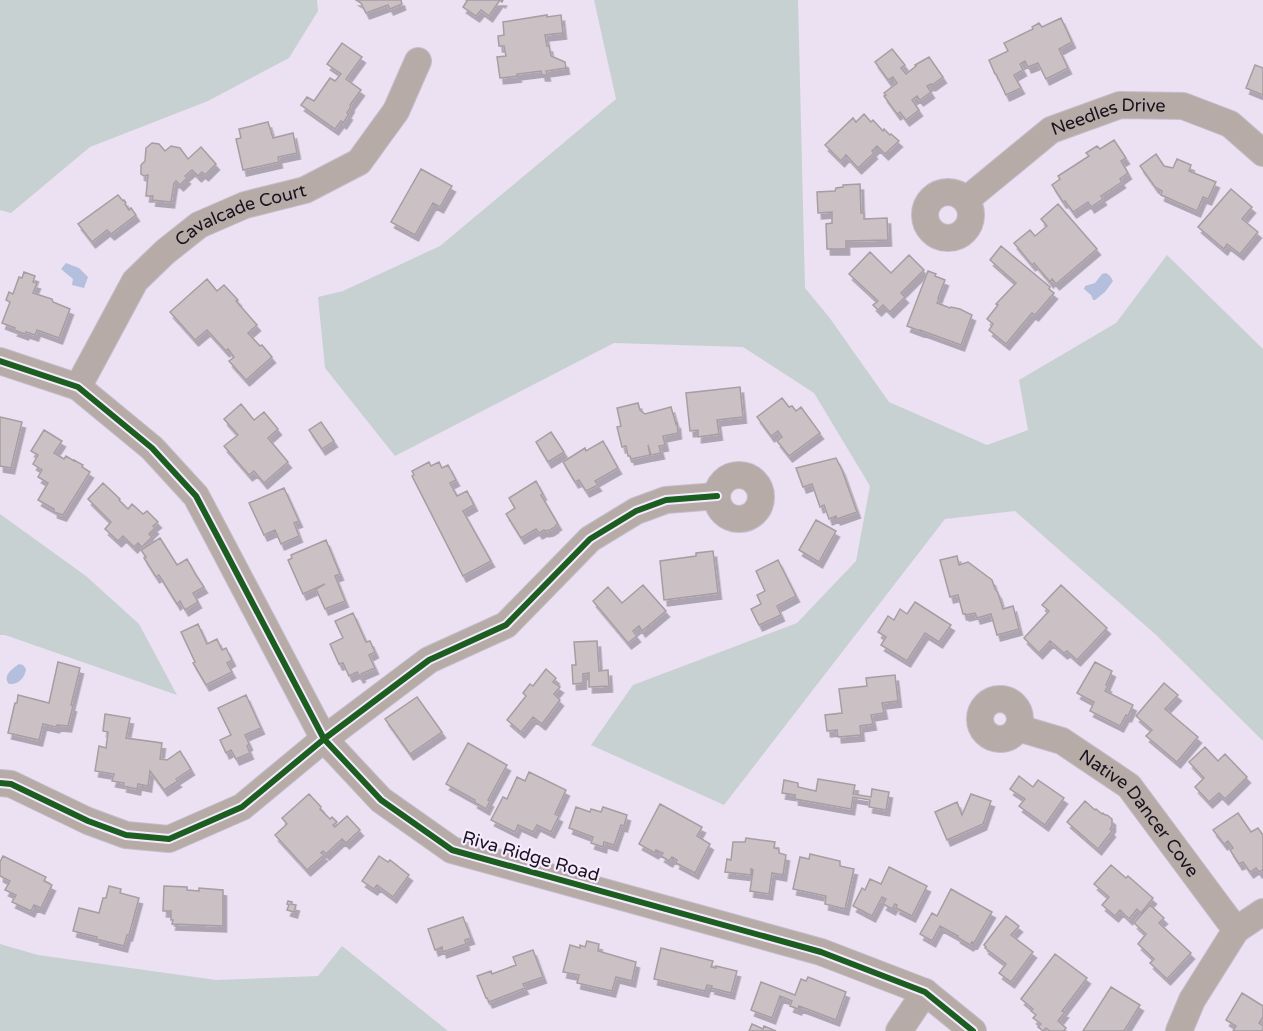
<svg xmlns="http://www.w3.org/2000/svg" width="1263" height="1031" viewBox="0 0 1263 1031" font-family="'Varela Round',sans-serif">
<defs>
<filter id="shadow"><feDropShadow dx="3.5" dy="6" stdDeviation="0" flood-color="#0004"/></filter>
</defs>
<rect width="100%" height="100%" fill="#ebe1f2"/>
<path fill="#c7d1d2" d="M0,0H317L318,11L289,58L208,101L90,147L11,213L0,210Z
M594,0H798L805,288L829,317L889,402L987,445L1028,430L1019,380L1116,323L1167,255L1263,349V741L1155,634L1015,511L945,519L724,805L591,745L633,685L797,623L856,561L870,486L814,393L743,347L614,343L395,456L325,368L318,297L343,291L440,246L616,99Z
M0,514L86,576L139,624L177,695L5,635H0Z
M0,944L38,955L216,980L318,976L342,946L448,1031H0Z"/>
<path fill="#b3bfdc" d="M66,263L79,268L88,277L84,288L72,285L73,279L61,269Z
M1106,273L1110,276L1113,281L1105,292L1095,300H1093L1091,295L1084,289L1085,286L1095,283L1102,274Z
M19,664L23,665L26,669C25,678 18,685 9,684C2,676 12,669 19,664Z"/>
<path fill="#cbc1c4" stroke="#a79da2" stroke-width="1.5" filter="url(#shadow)" d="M356,0H401L402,4L390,9L388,5L366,13L361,3Z
M466,0H503L502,2L500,0L489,16L481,10L476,16L463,7L467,1Z
M547,15V17L561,15L563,33L545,35L547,46H549L551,56L565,62L566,68L546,71L547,75H542L541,71L517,74L518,76L500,78L497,57L506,56L504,46H499L498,36L504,35L503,22Z
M1061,18L1072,42L1059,49L1068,68L1046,79L1038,63L1028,67L1025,61L1020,64L1023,70L1014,75L1021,88L1006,95L996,74H995L989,60L1008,51L1004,43L1033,29L1032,27L1039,23L1042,27Z
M342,43L362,57L346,79L361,90L350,105L351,106L347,113L349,114L343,123L341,121L335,129L301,105L307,97L314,101L330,78L335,81L341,74L327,64Z
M892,49L905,65L901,68L906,74L916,66L915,65L929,57L943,77L932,85L931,84L927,86L931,92L920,100L917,96L912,100L919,110L906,120L900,112L897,114L884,96L886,95L884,93L897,83L893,77L888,80L875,62Z
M1255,65L1263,68V95L1246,88Z
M864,114L871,122L873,120L883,131L884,129L890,135L891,134L899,141L885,154L877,146L872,151L874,153L858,168L846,155L841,161L825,145L853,118L856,122Z
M268,122L273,138L293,133L297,153L278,157L279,162L243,170L236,139L241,138L239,129Z
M1114,140L1126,158L1121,161L1128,173L1120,179L1122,182L1101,196L1103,199L1091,207L1088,202L1073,212L1065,201L1063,202L1052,185L1060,179L1058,176L1089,156L1086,153L1097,146L1100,149Z
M152,143L159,144L165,151L171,146L180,148L188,159L201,147L216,164L205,175L202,172L198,176L192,170L185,176L187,178L180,185L176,181L174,183L171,202L152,200L153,196H146L148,175L144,176L141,174V165L145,161L146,148Z
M1156,154L1164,166L1173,168L1177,159L1191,165L1189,171L1216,182L1208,199L1203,197L1197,211L1161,195L1162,191L1155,187L1140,166Z
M421,169L452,186L440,207L433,203L415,235L391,222Z
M860,184L861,213H864V219L887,218L888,240L846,241V249H827L826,224L832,223V212L818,213L817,192L835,191L836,188L843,187V185Z
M1231,189L1252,207L1242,219L1258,232L1240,254L1227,244L1224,249L1198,227Z
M118,195L123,201L124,200L126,203L125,204L129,210L131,208L136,215L111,234L107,230L92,242L78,224Z
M1058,204L1097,249L1056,284L1052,279L1050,282L1034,263L1032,265L1014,243L1030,230L1035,236L1047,226L1041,219Z
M1001,246L1050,287L1049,289L1054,293L1035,315L1032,313L1006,344L989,330L993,324L987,319L998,305L996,304L1016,283L990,260Z
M870,252L891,273L909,255L924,270L901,293L905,297L890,312L883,305L878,310L873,305L878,301L849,274Z
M928,271L936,274L935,276L945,280L938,298L939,299L937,303L950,308L951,307L960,309L972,315L961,345L920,330V331L907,326Z
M24,272L35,276L33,282L37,283L33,293L52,299L53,302L70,309L59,338L37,330L35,335L26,332L25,334L14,330L15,328L2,323L10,302L6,300L9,292L13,294L19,277L22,278Z
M207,279L217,291L224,285L238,300L236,301L257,325L248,333L260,346L262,345L272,357L246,380L229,361L234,357L228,349L226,351L207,330L195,340L170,312Z
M740,387L743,417L717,420L719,434L698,437V430L690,431L686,393Z
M782,398L789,407L792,406L796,411L801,407L820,433L789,456L777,441L782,437L778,431L771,436L757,417Z
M638,403L640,410L645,414L671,407L676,424L677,423L678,433L663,436L665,445L659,446L661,453L651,455L648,445L650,455L631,459L630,456H628L626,446L622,447L617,427L621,426L617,408Z
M241,404L254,420L264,412L278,429L268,438L288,462L264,483L254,471L249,475L224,446L238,435L224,419Z
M0,417L22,422L11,468L0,466Z
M321,422L334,441L322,449L309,430Z
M44,430L62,441L54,453L64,459L66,456L74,461V460L83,465L82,467L90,472L63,515L54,512V509L38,500L48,483L38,477L42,470L33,464L38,455L31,451Z
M551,432L564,452L548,462L536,442Z
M603,441L618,468L595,481L598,485L586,491L579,480L575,482L563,462L585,448L586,451Z
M836,458L842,470L857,512L837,519L836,516L829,519L824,505L820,507L812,484L803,487L796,468Z
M429,462L431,466L439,462L442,468L448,465L456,480L450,483L457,496L467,491L474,505L463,511L491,561L463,576L412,476L414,475L412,471Z
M536,481L543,494L541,495L558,524L556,525L555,527L550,530L545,531L544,530L539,533L536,529L521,538L506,514L515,508L509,498Z
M103,483L120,499L119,500L128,509L132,504L143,514L147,511L158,522L153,526L155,528L149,534L152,537L142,547L138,543L134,547L123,536L118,541L105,529L111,522L88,499Z
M284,488L299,521L294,523L299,536L281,544L275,530L264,535L249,503Z
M816,520L836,531L819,562L799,550Z
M160,538L177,565L187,559L196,575L204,587L193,593L198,602L185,610L180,601L177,604L159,575L156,577L144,558L146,557L141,550Z
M326,540L340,574L335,576L345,601L325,609L316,589L325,584L303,594L288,560L292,558L291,555Z
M713,551L718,593L664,600L660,561L696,556V553Z
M957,556L959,565L968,562L992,580L995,589L998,593L1003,609L1013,606L1019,629L997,635L991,614L977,618L975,613L966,615V614H963L958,595L950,597L940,560Z
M778,560L796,596L777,606L781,615L759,625L751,609L761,604L757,595L765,591L756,571Z
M643,585L666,611L642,631L639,626L633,631L637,636L628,643L593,601L608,587L622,603Z
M1061,585L1107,628L1077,660L1067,651L1064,653L1050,641L1039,653L1024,638L1049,611L1042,605Z
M915,602L951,625L939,642L925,633L907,661L881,645L886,637L878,632L888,616L894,620L900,609L907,614Z
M353,613L366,642L370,641L375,652L369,655L375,668L361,674L362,676L360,677L357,672L349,676L343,663L339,664L330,644L343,638L335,621Z
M198,624L207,644L217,639L222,650L226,648L232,660L227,663L232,672L206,685L193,663L195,662L181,632Z
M597,641L599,671L608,670L609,686L589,687V673L583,674V683L573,684L572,665H576L574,642Z
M58,662L80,668L71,705L73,706L68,726L57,725L56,727L43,724L39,740L8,733L14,707L15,703H17L18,695L49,703Z
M1095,662L1112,671L1106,685L1108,686L1105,691L1133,705L1128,716L1126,715L1120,726L1090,711L1094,702L1077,693Z
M546,669L556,678L553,682L560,687L554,694L560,700L542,724L533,717L521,732L507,720L526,696L523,693L530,684L533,686Z
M895,675L898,701L882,703L884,713L871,715L873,724L860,726L861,735L838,737L837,730L827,731L825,715L842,713L839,689L867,686L866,678Z
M1164,683L1178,695L1165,709L1198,737L1177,762L1146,736L1152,730L1136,716Z
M246,695L261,728L245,735L249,744L247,746L250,753L236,759L231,750L226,753L220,740L231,735L218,708Z
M417,697L442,732L410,754L385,719Z
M105,714L130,718L126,738L162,743L160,759L167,760L180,751L191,769L176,779L178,781L164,790L150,771L148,786L138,784L137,789L123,786L124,783L112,781L114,774L95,771L99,746L106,748L108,732L103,731Z
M468,743L507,765L488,800L490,801L486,809L474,802L475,800L446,784Z
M1205,747L1218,761L1225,754L1247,777L1225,799L1219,793L1209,802L1195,787L1204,778L1189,762Z
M529,772L566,790L555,814L559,816L551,832L537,825L533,832L518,825L515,832L491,820L503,797L507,799L517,777L525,781Z
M1019,776L1033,787L1038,780L1064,798L1045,825L1019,806L1025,799L1010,789Z
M818,779L855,785L853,794L871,797L872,789L889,792L886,810L869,807L870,800L853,797L851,809L795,799V795L782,793L784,780L798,783V787L816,791Z
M309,794L321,807L320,809L330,819L332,817L337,822L333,825L335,827L347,816L360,830L346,843L342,839L326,854L323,851L321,853L324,855L307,870L275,835L287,824L282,818Z
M971,794L991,801L983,824L947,840L935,812L957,802L962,815Z
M1085,801L1095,810L1096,809L1102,814L1103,813L1105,815H1107L1112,819V826L1110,829L1112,831L1098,849L1067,822Z
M660,804L702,827L697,836L710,844L695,873L676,863L677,860L672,857L669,861L661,856L663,853L656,850L655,853L639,844Z
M576,807L590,812L591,809L601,812L603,807L627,815L624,826L621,825L614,845L604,842L603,847L591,843L593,837L569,828Z
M1238,813L1251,832L1258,828L1263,835V870L1259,872L1256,868L1250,872L1243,862L1239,864L1230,850L1233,848L1228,841L1224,844L1213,830Z
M746,838L775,842L774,848L779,849V853L786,855L783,875L772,873L769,894L750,891L753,870L751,869V875L725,872L727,859L731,860L733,842H745Z
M810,854L840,861V866L854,869L845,909L825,904L826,896L793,889L800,857L809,859Z
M3,856L46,877L44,881L52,885L41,908L34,905L31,911L12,902L16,895L5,890L10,881L0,876V862Z
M379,856L388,862L390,860L409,875L393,897L377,885L374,889L362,881Z
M1111,865L1126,878L1128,876L1153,898L1141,913L1137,909L1129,919L1120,910L1115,916L1102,905L1109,897L1094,884Z
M889,867L927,886L912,916L896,908L897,905L895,904L892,909L883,904L886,899L882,897L872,916L853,906L862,888L865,890L870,879L881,884Z
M109,886L121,889L120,893L139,898L129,935H127L124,946L96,939L97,937L73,931L79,908L99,913L103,898H106Z
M164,886L187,887V890L199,891V888L223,890V926L172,924L173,920H171V911H163Z
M951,889L992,912L974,943L972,942L970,945L957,937L958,936L940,926L932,941L920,934L932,913L937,916Z
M288,901L292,902L291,904L296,905L294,912L287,910L289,905L287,904Z
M1150,905L1164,918L1159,923L1191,953L1167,979L1150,963L1154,959L1138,944L1146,934L1134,923Z
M1006,916L1019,926L1011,935L1033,952L1011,982L999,973L1006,964L985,948L986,947L984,945Z
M463,917L471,938L465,940L466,944L443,952L442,947L435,950L428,929Z
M587,941L599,944L598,951L636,962L632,981L616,977L612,991L577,983L579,975L563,972L570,945L580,948V945L585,947Z
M661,948L713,961L711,967L716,968V966L737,971L731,993L711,988L712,986L707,985L705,991L654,979Z
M533,950L543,977L523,984L525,988L489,1002L487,998H486L477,976L491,971L492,974L516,965L513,957Z
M1055,954L1087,978L1062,1011L1065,1012L1058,1021L1066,1028L1064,1031H1050L1046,1028L1043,1031L1038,1027L1041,1024L1033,1018L1036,1015L1031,1011L1033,1009L1021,999Z
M808,977L846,992L836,1020L799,1006L798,1009L790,1006L792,1001L780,996L772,1018L751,1010L761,982L795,995L801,979L806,981Z
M1111,987L1140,1005L1124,1031H1083Z
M1242,993L1263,1006V1017L1259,1023L1263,1026V1031H1233L1236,1026L1226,1020Z
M752,1024L763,1029L764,1026L776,1031H749Z"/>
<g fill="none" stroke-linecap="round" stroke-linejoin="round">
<defs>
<g id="minor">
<circle cx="948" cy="215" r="23"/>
<path id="s1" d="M966,200L1051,130L1120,105L1183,106L1230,124L1263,153"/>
<path d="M0,361L78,387L152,448L196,496L223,547L324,739L381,800L452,850L821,952L925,992L973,1031"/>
<path id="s2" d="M78,387L135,281L165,252L199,225L245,205L305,190L359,162L396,111L418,61"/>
<circle cx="739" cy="497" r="22"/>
<circle cx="1000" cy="719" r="20"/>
<path id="s3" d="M1018,728L1062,741L1129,786L1236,930"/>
<path d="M0,783L11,784L88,821L126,835L169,839L242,807L324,739L429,660L506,625L590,539L636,511L666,500L717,496"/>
<path d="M899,1031L925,992"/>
<path d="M1179,1031L1192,1000L1236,930L1263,912"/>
</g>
</defs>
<use href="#minor" stroke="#c4bdca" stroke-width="28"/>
<use href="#minor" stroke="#b7aba8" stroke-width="26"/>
<defs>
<path id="cycleway" d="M0,361L78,387L152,448L196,496L223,547L324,739L381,800L452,850L821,952L925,992L973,1031
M0,783L11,784L88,821L126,835L169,839L242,807L324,739L429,660L506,625L590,539L636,511L666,500L717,496"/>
</defs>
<use href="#cycleway" stroke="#f5eafe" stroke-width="10"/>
<use href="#cycleway" stroke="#1b5e20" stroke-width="6"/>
</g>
<g text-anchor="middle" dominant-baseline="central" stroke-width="4.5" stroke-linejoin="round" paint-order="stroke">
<g font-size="18" fill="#18121d" stroke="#f5eafe">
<text stroke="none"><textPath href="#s1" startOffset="170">Needles Drive</textPath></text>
<text stroke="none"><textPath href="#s2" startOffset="248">Cavalcade Court</textPath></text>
<text stroke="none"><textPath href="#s3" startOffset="153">Native Dancer Cove</textPath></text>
<text transform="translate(531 856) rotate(16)">Riva Ridge Road</text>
</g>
</g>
</svg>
